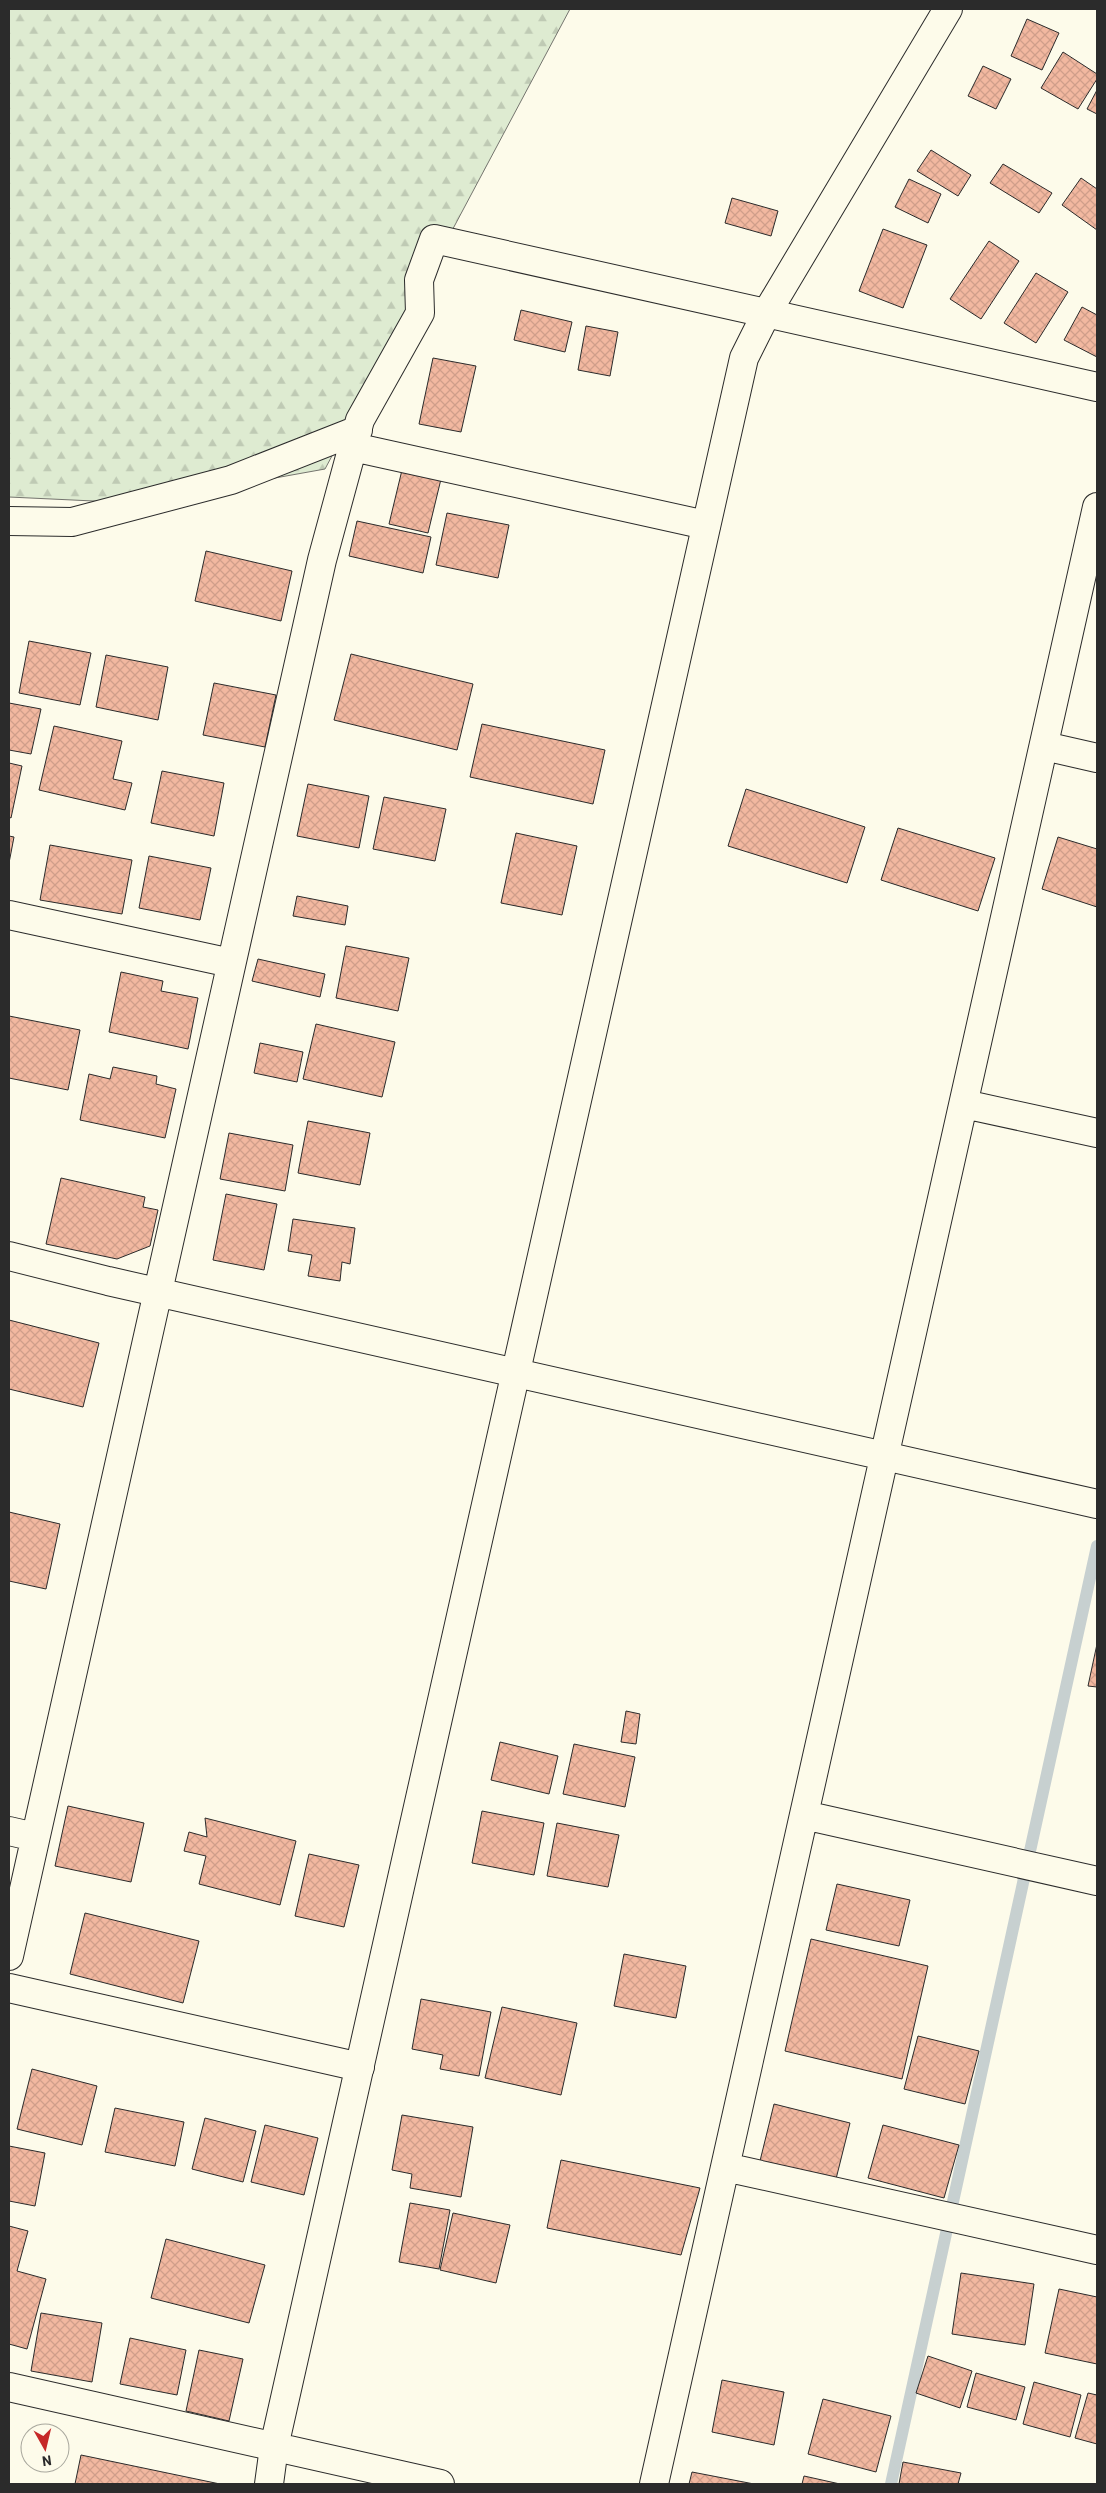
<svg xmlns="http://www.w3.org/2000/svg" width="1106" height="2493" viewBox="0 0 1106 2493" font-family="Barlow,sans-serif">
<defs>
<pattern id="forest-firs" width="22" height="20" patternUnits="userSpaceOnUse" patternTransform="scale(1.25)"><rect width="22" height="20" fill="#deebd1"/><path d="M5 1l3.5 6h-7zM16 11l3.5 6h-7z" fill="#bfcab4"/></pattern>
<pattern id="building-cross-hatch" width="8" height="8" patternUnits="userSpaceOnUse" patternTransform="scale(1.25)"><rect width="8" height="8" fill="#f2b8a0"/><path d="M0 0l8 8M0 8l8-8" fill="none" stroke="#d09e8a"/></pattern>
</defs>
<rect width="100%" height="100%" fill="#fdfbea"/>
<path fill="url(#forest-firs)" stroke="#74746e" d="M9,9H570L325,469L136,503L9,497Z"/>
<g fill="none" stroke-linecap="round" stroke-linejoin="round">
<path stroke="#c7d0d0" stroke-width="12" d="M891,2484L1097,1546"/>
</g>
<path fill="url(#building-cross-hatch)" stroke="#2b2b2b" d="M1027,19L1059,33L1042,70L1011,56Z
M1063,52L1097,74V79L1078,109L1041,88Z
M983,66L1011,79L996,109L968,96Z
M1097,90V114L1087,109Z
M931,150L971,175L958,196L917,171Z
M1003,164L1052,193L1039,213L990,183Z
M1081,178L1097,189V230L1062,205Z
M909,179L941,194L928,223L895,207Z
M732,198L778,211L771,236L725,223Z
M883,229L927,245L903,308L859,291Z
M989,241L1019,261L981,319L950,299Z
M1036,273L1068,292L1036,343L1004,323Z
M1082,307L1097,315V357L1064,340Z
M521,310L572,322L565,352L514,340Z
M586,326L618,332L610,376L578,370Z
M433,358L476,366L461,432L419,424Z
M402,470L441,479L428,533L389,524Z
M447,513L509,525L498,578L436,565Z
M357,521L431,537L423,573L349,556Z
M206,551L292,571L281,621L195,601Z
M29,641L91,653L80,705L19,693Z
M351,654L473,684L457,750L334,720Z
M106,655L168,667L158,720L96,707Z
M214,683L276,695L265,747L203,735Z
M9,703L41,709L31,754L9,750Z
M482,724L605,750L593,804L470,777Z
M54,726L122,741L113,779L132,783L125,810L39,790Z
M9,763L22,766L11,818L9,817Z
M162,771L224,783L214,836L151,823Z
M308,784L369,796L359,848L297,836Z
M746,789L865,827L847,883L728,846Z
M384,797L446,809L435,861L373,849Z
M898,828L995,858L978,911L881,880Z
M516,833L577,846L562,915L501,903Z
M9,836L14,837L9,863Z
M1058,837L1097,849V907L1042,889Z
M50,845L132,860L122,914L40,900Z
M149,856L211,868L200,920L139,908Z
M297,896L348,906L345,925L293,916Z
M346,946L409,958L398,1011L336,998Z
M258,959L325,974L320,997L252,981Z
M121,972L163,981L161,991L198,998L188,1049L109,1032Z
M9,1016L80,1030L68,1090L9,1078Z
M316,1024L395,1042L382,1097L303,1079Z
M260,1043L303,1052L297,1082L254,1073Z
M113,1067L157,1076L156,1084L176,1089L165,1138L80,1120L89,1074L110,1079Z
M308,1121L370,1133L360,1185L298,1173Z
M229,1133L293,1145L285,1191L220,1179Z
M61,1178L145,1197L143,1207L158,1210L150,1246L117,1259L46,1244Z
M226,1194L277,1204L264,1270L213,1260Z
M293,1219L355,1228L350,1264L342,1262L340,1281L308,1276L312,1255L288,1251Z
M9,1320L99,1343L83,1407L9,1389Z
M9,1512L60,1524L46,1589L9,1581Z
M1097,1644V1687L1088,1686Z
M626,1711L640,1714L636,1744L621,1742Z
M500,1742L558,1756L549,1794L491,1780Z
M574,1744L635,1757L625,1807L563,1794Z
M68,1806L144,1823L131,1882L55,1866Z
M482,1811L544,1823L534,1875L472,1863Z
M205,1818L296,1841L280,1905L199,1884L206,1856L184,1851L189,1832L207,1837Z
M557,1823L619,1835L608,1887L547,1876Z
M309,1854L359,1865L344,1927L295,1916Z
M837,1884L910,1900L899,1946L826,1930Z
M85,1913L199,1941L183,2003L70,1974Z
M811,1939L928,1966L902,2079L785,2051Z
M624,1954L686,1966L676,2018L614,2006Z
M421,1999L491,2012L479,2076L440,2069L443,2055L412,2049Z
M502,2007L577,2023L561,2095L485,2078Z
M918,2036L979,2051L965,2104L904,2089Z
M32,2069L97,2086L82,2145L17,2129Z
M774,2104L850,2123L835,2183L759,2165Z
M115,2108L184,2122L175,2166L105,2152Z
M402,2115L473,2127L461,2197L410,2188L412,2174L392,2170Z
M205,2118L256,2131L243,2182L192,2169Z
M265,2125L318,2138L304,2195L251,2182Z
M883,2125L959,2145L944,2198L868,2178Z
M9,2146L45,2153L35,2206L9,2201Z
M561,2160L700,2188L681,2255L547,2228Z
M410,2203L450,2210L439,2269L399,2262Z
M453,2213L510,2225L496,2283L440,2270Z
M9,2226L28,2231L17,2271L46,2279L27,2349L9,2344Z
M166,2239L265,2265L249,2323L151,2298Z
M961,2273L1034,2284L1025,2345L952,2334Z
M1059,2289L1097,2297V2364L1045,2353Z
M41,2313L102,2323L92,2382L31,2371Z
M130,2338L186,2350L177,2395L120,2384Z
M199,2350L243,2359L229,2421L186,2411Z
M928,2356L972,2371L960,2408L916,2393Z
M976,2373L1025,2387L1016,2420L967,2407Z
M722,2380L784,2392L774,2445L712,2432Z
M1034,2382L1081,2395L1070,2437L1023,2424Z
M1088,2393L1097,2395V2444L1075,2438Z
M823,2399L891,2416L876,2472L808,2454Z
M81,2455L220,2484H75Z
M903,2462L961,2473L958,2484H899Z
M692,2472L754,2484H689Z
M804,2476L840,2484H802Z"/>
<g fill="none" stroke-linecap="round" stroke-linejoin="round">
<defs>
<path id="minor" d="M353,447L706,525
M9,521L72,522L231,480L358,430
M1044,746L1097,758
M9,915L231,963
M964,1104L1097,1133
M9,1256L108,1281L1097,1504
M804,1815L1097,1881
M9,1831L35,1837
M9,1956L322,560L360,420L420,313L419,280L434,239L1097,387
M9,1988L360,2067
M725,2167L1097,2250
M269,2484L274,2447
M654,2484L1097,507"/>
<path id="tertiary" d="M9,2387L440,2484
M274,2447L744,358L766,314L948,9"/>
</defs>
<use href="#minor" stroke="#2b2b2b" stroke-width="30"/>
<use href="#tertiary" stroke="#2b2b2b" stroke-width="30"/>
<use href="#minor" stroke="#fdfbea" stroke-width="28"/>
<use href="#tertiary" stroke="#fdfbea" stroke-width="28"/>
</g>
<rect width="1106" height="2493" fill="none" stroke="#2b2b2b" stroke-width="20"/>
<g transform="translate(45 2448) rotate(172)"><circle r="24" fill="#fdfbea" stroke="#a9a89e"/>
<path d="M0-4L9 19L0 12L-9 19Z" fill="#c62828"/>
<text y="-8" font-size="14" font-weight="bold" text-anchor="middle" fill="#2b2b2b">N</text>
</g>
</svg>
